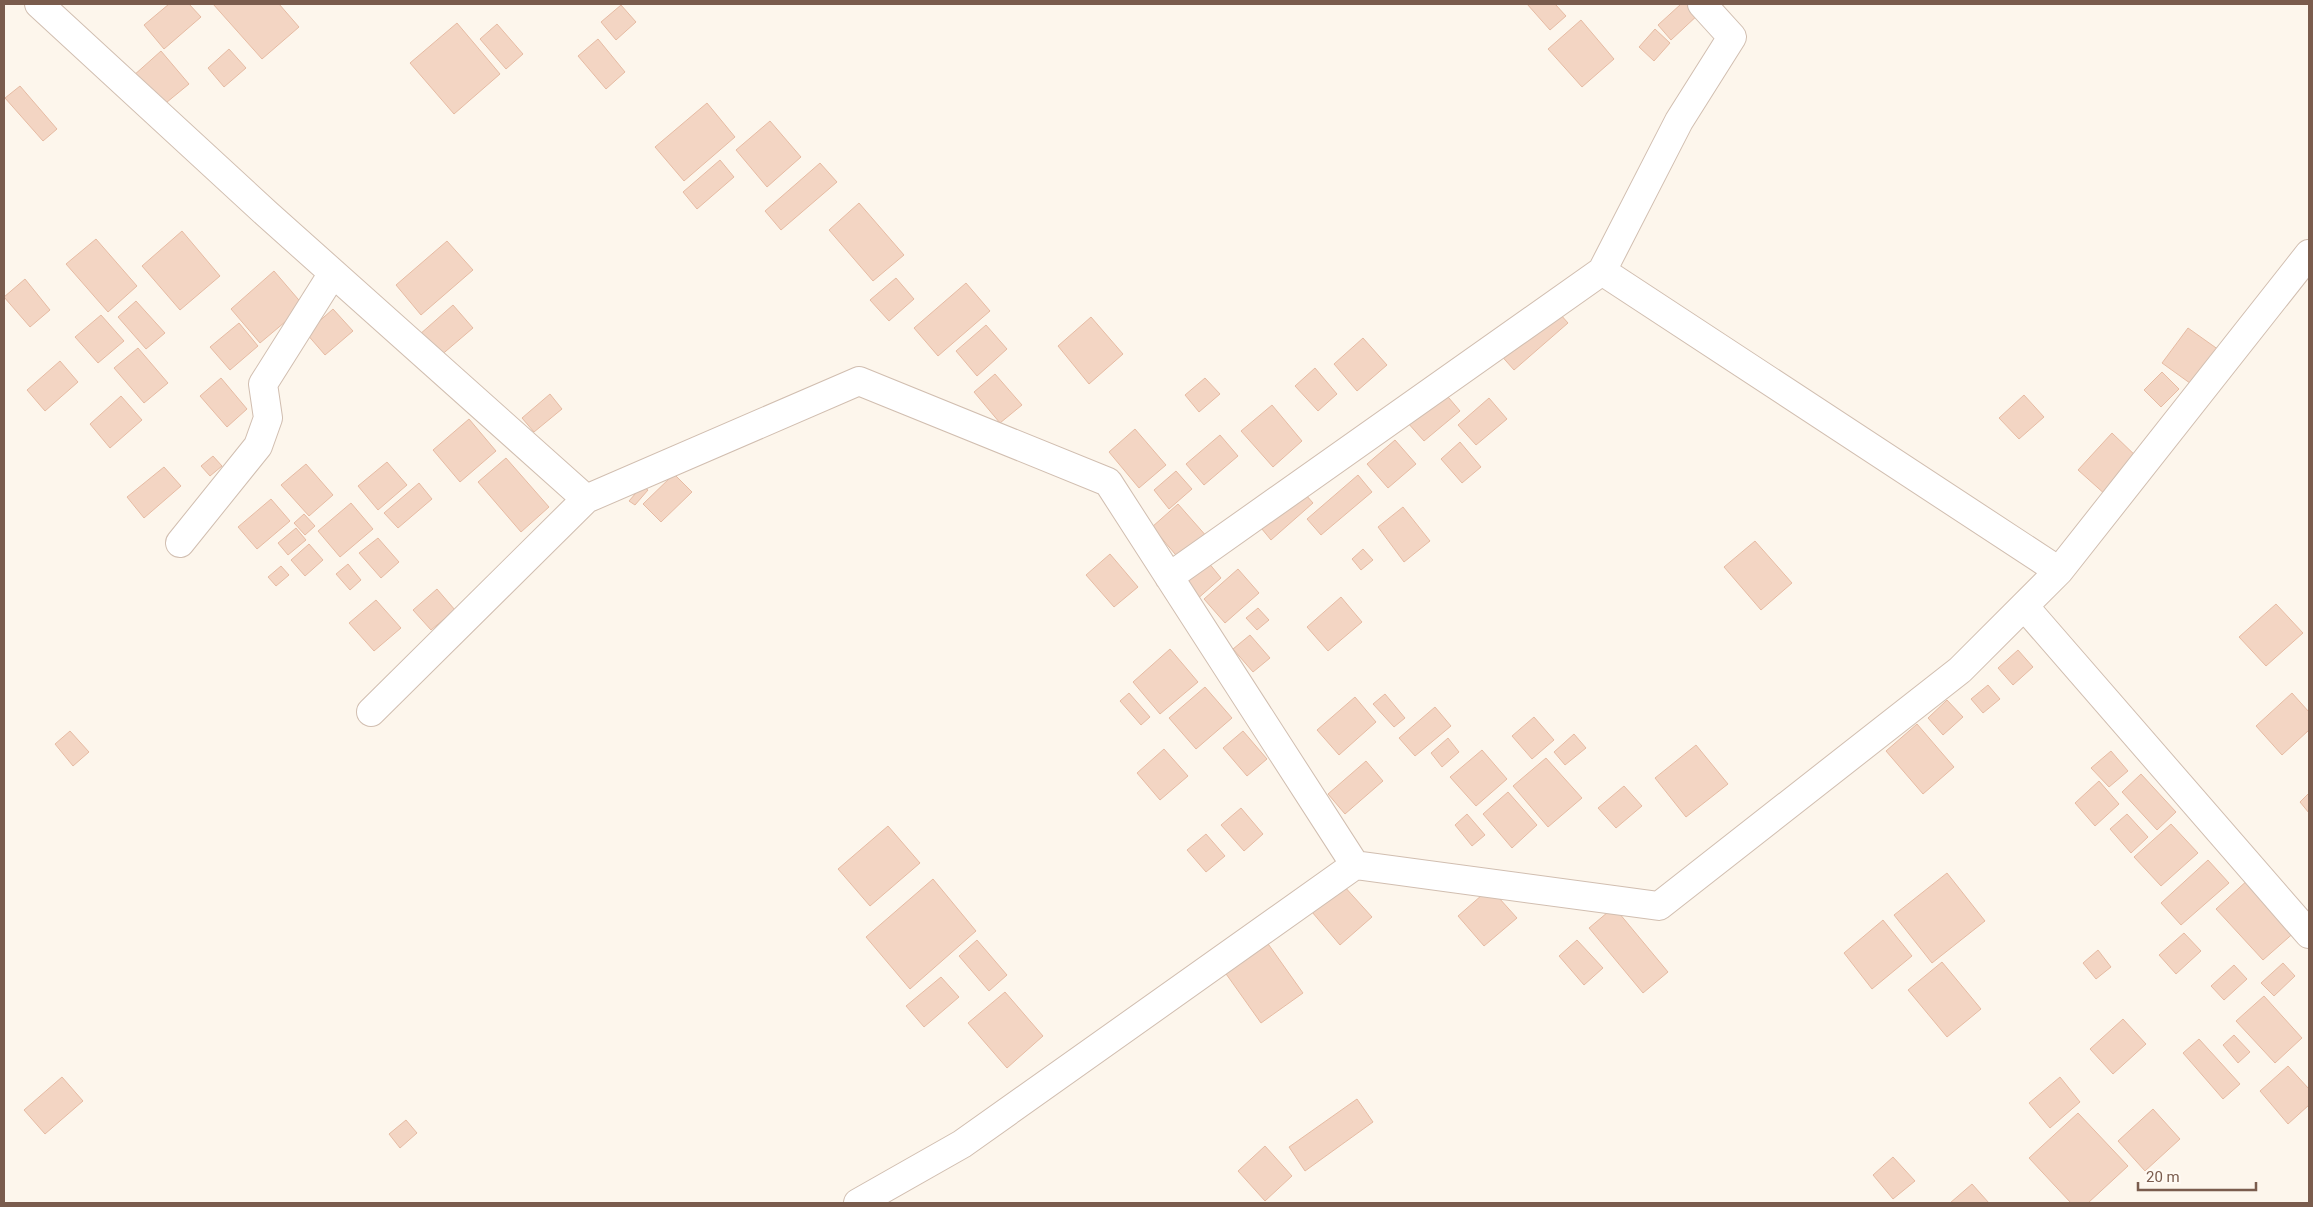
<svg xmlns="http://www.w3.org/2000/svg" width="2313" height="1207" viewBox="0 0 2313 1207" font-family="Roboto,sans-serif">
<rect width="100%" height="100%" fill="#fdf6ec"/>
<path fill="#f3d5c3" stroke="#e6bba3" d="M169,4H189L201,17L164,49L144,25Z
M213,4H279L299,27L262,59Z
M1527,4H1555L1566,16L1550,30Z
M1681,4H1691L1700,13L1671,40L1658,25Z
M621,5L636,22L616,40L601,22Z
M1581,20L1614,59L1582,87L1548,49Z
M457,23L500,74L454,114L410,63Z
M497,24L523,54L506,69L480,39Z
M1655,29L1670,43L1654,61L1639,47Z
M598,39L625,72L606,89L578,56Z
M229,49L246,68L224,87L208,68Z
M161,51L189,84L161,107L133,76Z
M20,86L57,129L43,141L5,98Z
M707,103L735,137L684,181L655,147Z
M770,121L801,157L767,187L736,150Z
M720,160L734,177L697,209L683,192Z
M820,163L837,182L781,230L765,211Z
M859,203L904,255L873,281L829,230Z
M182,231L220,276L180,310L142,266Z
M96,239L137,286L108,312L66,264Z
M447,241L473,270L421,315L396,285Z
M274,271L304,306L260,343L231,309Z
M896,278L914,299L889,321L870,300Z
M25,279L50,310L30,327L4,297Z
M966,283L990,311L938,356L914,328Z
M1545,297L1568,323L1514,370L1491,344Z
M136,301L165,333L146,349L118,317Z
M453,305L473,328L439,357L419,335Z
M333,309L353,331L325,355L306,333Z
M101,315L124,341L98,363L75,337Z
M1091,317L1123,354L1089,384L1058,346Z
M239,323L258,346L230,370L210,347Z
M986,325L1007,349L977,376L956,351Z
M2188,328L2219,350L2194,386L2162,363Z
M1363,338L1387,365L1357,391L1334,364Z
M138,348L168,383L144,403L114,368Z
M60,361L78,382L45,411L27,390Z
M1315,368L1337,394L1318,411L1295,386Z
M2162,372L2179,389L2161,407L2144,390Z
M995,374L1022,405L1000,423L974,392Z
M221,378L247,409L227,427L200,396Z
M1205,378L1220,394L1199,412L1185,395Z
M1443,391L1460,411L1424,441L1407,422Z
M550,394L562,409L534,432L522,418Z
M2024,395L2044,417L2019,439L1999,418Z
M121,396L142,420L110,448L90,424Z
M1489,398L1507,419L1476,445L1458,425Z
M1272,405L1302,441L1273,467L1241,431Z
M469,419L496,451L460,482L433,450Z
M1135,429L1166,465L1139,488L1109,452Z
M2112,433L2140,460L2107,496L2078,470Z
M1220,435L1238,456L1204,485L1186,464Z
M1395,440L1416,464L1388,488L1367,464Z
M1460,442L1481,467L1462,483L1441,459Z
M213,456L222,466L210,476L201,466Z
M506,458L549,507L521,532L478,482Z
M387,462L407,485L378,510L358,486Z
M306,464L333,495L309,516L281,485Z
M164,467L181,486L144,518L127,497Z
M1176,471L1192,489L1169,509L1154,490Z
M674,474L692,492L661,522L643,504Z
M1358,475L1372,492L1321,535L1307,519Z
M419,483L432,499L398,528L384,513Z
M642,486L648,490L635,505L629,501Z
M1299,487L1313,503L1271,540L1257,523Z
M271,499L290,521L257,549L238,527Z
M351,503L373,529L340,557L318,531Z
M1178,504L1208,538L1181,561L1152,527Z
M1403,507L1430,541L1404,562L1378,527Z
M304,514L315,526L305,535L294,523Z
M296,528L306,540L288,555L278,543Z
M378,538L399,562L381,578L359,553Z
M1755,541L1792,583L1761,610L1724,567Z
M309,544L323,560L305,576L291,560Z
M1363,549L1373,560L1361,570L1352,559Z
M1110,554L1138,587L1114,607L1086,575Z
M1208,562L1221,578L1195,601L1180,584Z
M348,564L361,580L350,590L336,574Z
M281,566L289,575L276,586L268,577Z
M1238,569L1259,593L1225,623L1204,599Z
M437,589L455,610L431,630L413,610Z
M1341,597L1362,622L1328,651L1307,627Z
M376,600L401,628L374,651L349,623Z
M2276,604L2303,633L2266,666L2239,637Z
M1258,608L1269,620L1257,630L1246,618Z
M1250,635L1270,658L1253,672L1233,649Z
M1170,649L1198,682L1160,714L1133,682Z
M2018,650L2033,667L2013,685L1998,668Z
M1988,685L2000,699L1983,713L1971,699Z
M1205,687L1232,718L1196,749L1169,718Z
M1129,693L1150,717L1141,725L1120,701Z
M2292,693L2309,712V730L2282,755L2256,726Z
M1385,694L1405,718L1394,727L1373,704Z
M1355,697L1376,722L1339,755L1317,730Z
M1947,700L1963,717L1943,735L1928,718Z
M1435,707L1451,726L1415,756L1399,738Z
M1534,717L1554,740L1532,759L1512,736Z
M1917,724L1954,767L1923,794L1886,751Z
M70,731L89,752L73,766L55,744Z
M1243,731L1267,759L1247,776L1223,748Z
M1574,734L1586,748L1565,765L1554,752Z
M1448,738L1459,752L1442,767L1431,753Z
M1696,745L1728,784L1686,817L1655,778Z
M1164,749L1188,776L1160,800L1137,773Z
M1482,750L1507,779L1476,806L1450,777Z
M2111,751L2128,771L2109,787L2091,768Z
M1546,758L1582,798L1548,827L1513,786Z
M1366,761L1383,781L1345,814L1328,794Z
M2141,774L2176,812L2157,830L2122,792Z
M2099,781L2119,804L2095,826L2075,803Z
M1624,786L1642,806L1616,828L1598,808Z
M1508,792L1537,825L1512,848L1483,814Z
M2309,793V813L2300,802Z
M1241,808L1263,834L1244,851L1221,825Z
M1467,814L1485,835L1472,846L1455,825Z
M2127,814L2148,837L2131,853L2110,829Z
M2171,824L2198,853L2161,886L2134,857Z
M888,826L920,863L870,906L838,869Z
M1206,834L1225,856L1206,872L1187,850Z
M2208,860L2229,883L2181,925L2161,903Z
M1947,873L1985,921L1932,963L1894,915Z
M2250,878L2297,930L2263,960L2216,909Z
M933,879L976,931L910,989L866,937Z
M1343,885L1372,917L1340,945L1312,912Z
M1490,888L1517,918L1484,946L1458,916Z
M1614,907L1668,972L1643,993L1589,928Z
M1883,920L1912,956L1872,989L1844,953Z
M2184,933L2201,951L2176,974L2159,955Z
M977,940L1007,975L989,991L959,956Z
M1577,940L1603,968L1584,985L1559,956Z
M1266,941L1303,993L1261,1023L1224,971Z
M2098,950L2111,967L2096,979L2083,963Z
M1942,962L1981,1009L1947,1037L1908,990Z
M2283,963L2295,976L2274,996L2261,983Z
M2234,965L2247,979L2224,1000L2211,986Z
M941,977L959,997L924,1027L906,1006Z
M1005,992L1043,1036L1007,1068L968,1023Z
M2264,996L2302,1038L2275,1063L2236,1021Z
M2123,1019L2146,1044L2113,1074L2090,1049Z
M2234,1035L2250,1052L2238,1063L2223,1045Z
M2199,1039L2240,1084L2223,1099L2183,1053Z
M2288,1066L2309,1089V1105L2288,1124L2260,1091Z
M62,1077L83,1101L45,1134L24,1110Z
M2060,1077L2080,1102L2050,1128L2029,1103Z
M1357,1099L1373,1122L1305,1171L1289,1147Z
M2153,1109L2180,1139L2145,1171L2118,1141Z
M2078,1113L2128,1166L2088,1203H2071L2029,1158Z
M406,1120L417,1133L400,1148L389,1134Z
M1265,1146L1292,1176L1265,1201L1238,1171Z
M1893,1157L1915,1181L1893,1199L1873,1175Z
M1972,1184L1989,1203H1950Z"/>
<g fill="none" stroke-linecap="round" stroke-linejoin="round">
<defs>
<path id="minor" d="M39,4L267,214L586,499L859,381L1108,482L1355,865L1659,906L1960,670L2059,571
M1602,271L2059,571L2309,254
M180,543L258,446L268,418L263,384L333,273
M1169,577L1602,271L1679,121L1732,37L1702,4
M2024,606L2309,934
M371,712L586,499
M858,1203L962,1144L1355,865"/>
</defs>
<use href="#minor" stroke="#d1beb0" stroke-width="30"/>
<use href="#minor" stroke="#fff" stroke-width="28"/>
</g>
<rect width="2313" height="1207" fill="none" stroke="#7a5c4d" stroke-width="10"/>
<path d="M2138 1182v8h118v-8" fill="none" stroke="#7a5c4d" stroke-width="2.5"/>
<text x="2146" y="1182" font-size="15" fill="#7a5c4d" stroke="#fffaf3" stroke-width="4" paint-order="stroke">20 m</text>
</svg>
